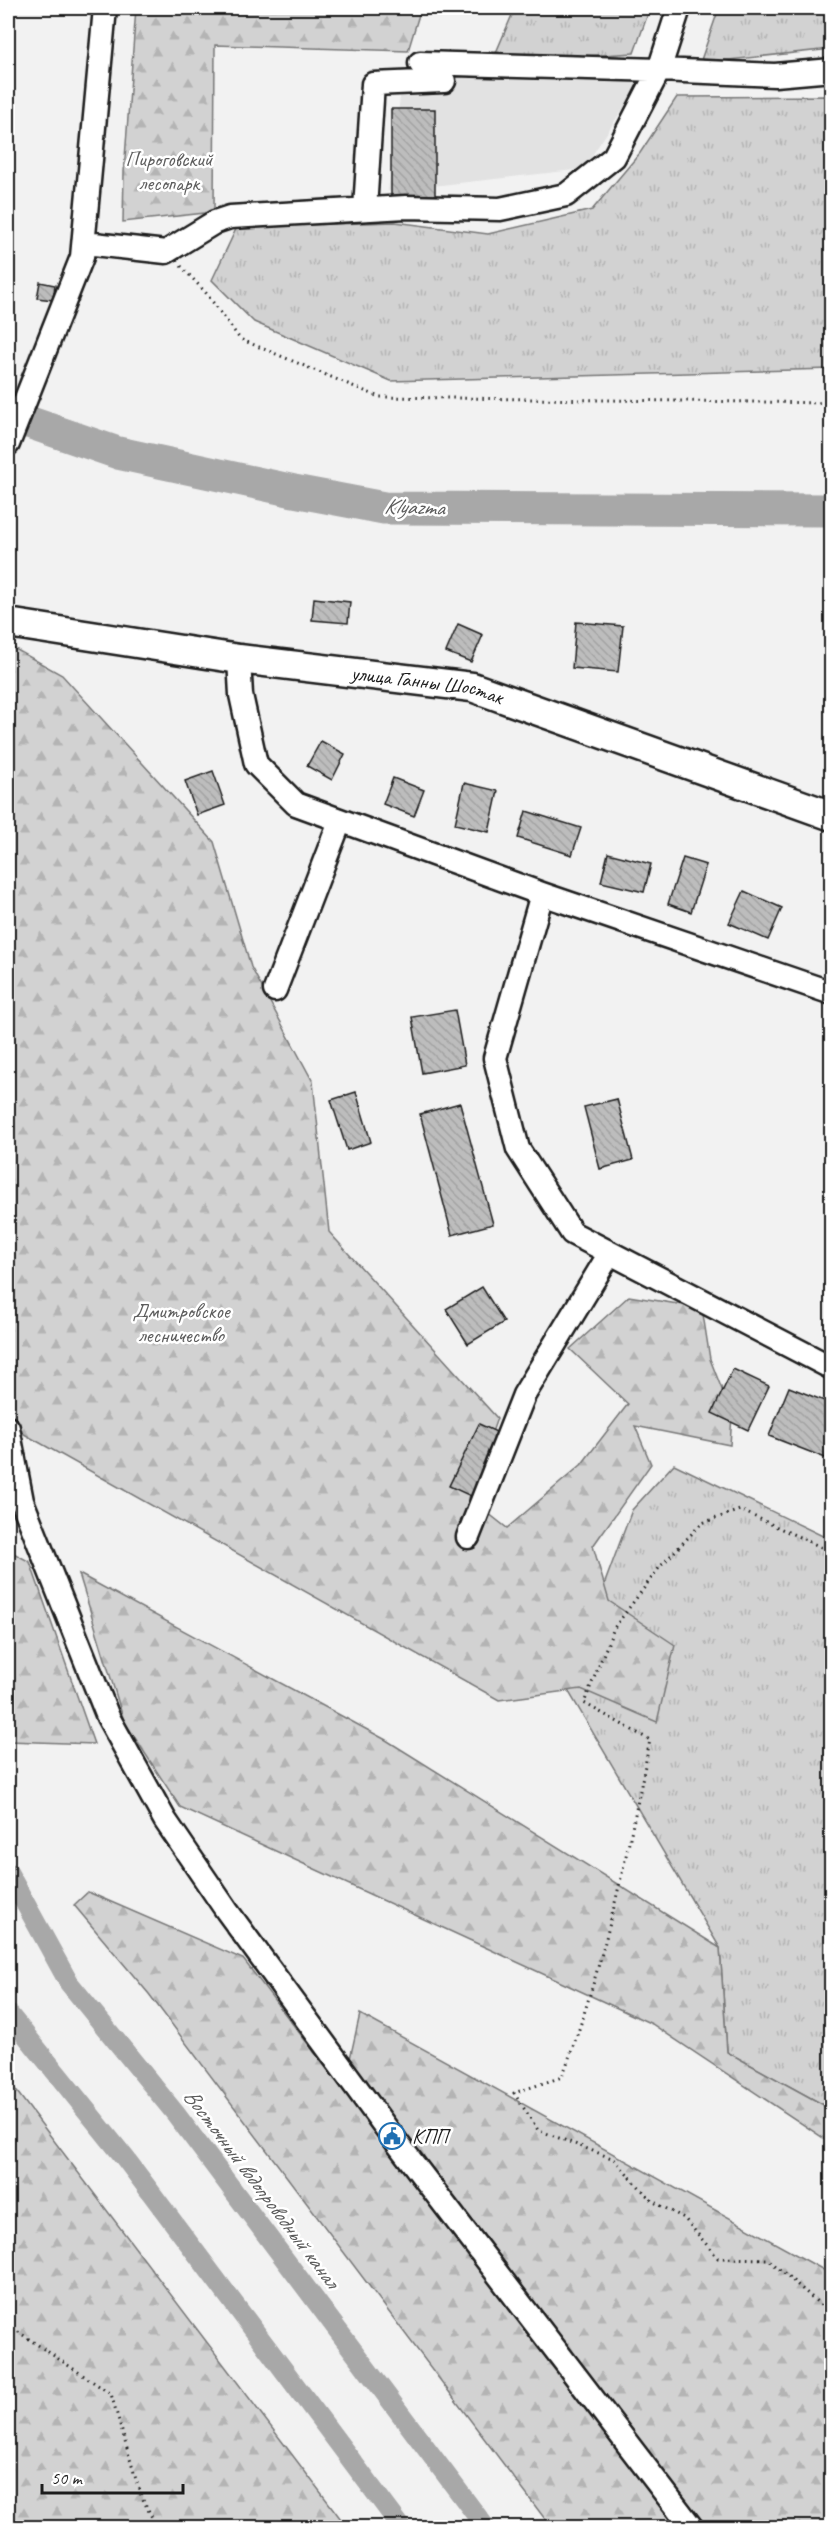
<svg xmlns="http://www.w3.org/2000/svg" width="839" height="2535" viewBox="0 0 839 2535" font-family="Caveat,sans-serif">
<defs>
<pattern id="grass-tufts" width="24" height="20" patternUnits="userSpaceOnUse" patternTransform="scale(1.5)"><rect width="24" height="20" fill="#d2d2d2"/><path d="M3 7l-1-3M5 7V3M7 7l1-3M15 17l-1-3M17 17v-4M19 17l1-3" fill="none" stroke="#b4b4b4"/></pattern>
<pattern id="forest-firs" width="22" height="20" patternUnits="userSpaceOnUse" patternTransform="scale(1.5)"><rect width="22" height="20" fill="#d2d2d2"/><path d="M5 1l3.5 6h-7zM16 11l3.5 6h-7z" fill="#b4b4b4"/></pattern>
<pattern id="building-back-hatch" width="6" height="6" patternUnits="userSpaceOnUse" patternTransform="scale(1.5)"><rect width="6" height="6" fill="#bdbdbd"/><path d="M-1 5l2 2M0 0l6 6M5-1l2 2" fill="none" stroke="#a2a2a2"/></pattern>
</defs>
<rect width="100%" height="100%" fill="#f2f2f2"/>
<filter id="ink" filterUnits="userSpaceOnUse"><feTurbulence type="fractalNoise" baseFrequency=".0167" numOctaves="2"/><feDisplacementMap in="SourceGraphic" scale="12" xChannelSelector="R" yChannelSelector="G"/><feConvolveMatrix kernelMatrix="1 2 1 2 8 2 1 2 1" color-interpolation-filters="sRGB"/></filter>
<g filter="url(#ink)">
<path fill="#e2e2e2" d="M403,74H646L583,169L388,191Z"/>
<path fill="url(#grass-tufts)" stroke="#777" stroke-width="1.5" d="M515,8H650L634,53L492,62Z
M719,8H831V49L700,63Z
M831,96V369L391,381L254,322L212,280L237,227L395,222L488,234L592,210L640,153L677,97Z
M674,1464L831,1540V2109L727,2052L720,1948L566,1687L632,1510Z"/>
<path fill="url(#forest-firs)" stroke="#777" stroke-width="1.5" d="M136,8H421L408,51L215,45L214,212L123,222L124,172Z
M8,645L62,675L214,842L251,967L313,1082L329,1232L497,1418L469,1498L507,1528L581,1465L628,1404L570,1349L629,1296L702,1308L710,1359L732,1415L730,1445L635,1426L651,1464L593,1546L609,1601L675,1645L657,1722L581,1689L499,1700L8,1425Z
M8,1550L30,1562L94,1744L8,1741Z
M79,1574L386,1740L720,1948L727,2052L831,2109V2143L652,2024L180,1807L124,1721Z
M88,1892L243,1959L343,2090L360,2014L831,2274V2527H551L149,1994L74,1905Z
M8,2080L347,2527H8Z"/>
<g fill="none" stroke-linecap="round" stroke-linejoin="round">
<path stroke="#a8a8a8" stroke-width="20" d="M8,1872L69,1983L175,2113L486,2528
M8,2013L125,2158L402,2528"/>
<path stroke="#a8a8a8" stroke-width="33" d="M8,415L118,453L294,491L384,508L832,510"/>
</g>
<path fill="url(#building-back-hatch)" stroke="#1c1c1c" stroke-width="1.5" d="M391,109H435V202H391Z
M40,282L55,285L53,300L37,298Z
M314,598L350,602L348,623L312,620Z
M576,622L623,626L618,672L572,668Z
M458,624L483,635L471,662L446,652Z
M321,741L345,754L332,780L307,766Z
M213,771L225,805L197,815L185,781Z
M393,778L424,790L414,816L383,804Z
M464,783L498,791L489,832L455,824Z
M526,811L581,828L572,855L518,838Z
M608,853L651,864L644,892L601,882Z
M683,858L706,865L691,912L668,904Z
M744,891L782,908L768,940L729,923Z
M455,1010L465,1065L422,1073L412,1017Z
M356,1092L371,1142L347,1150L331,1100Z
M617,1099L633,1160L600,1169L584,1107Z
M460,1103L493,1224L452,1235L420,1114Z
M482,1287L504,1322L468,1344L446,1309Z
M733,1369L769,1386L748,1430L712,1413Z
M789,1387L832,1404V1451L828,1459L769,1436Z
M479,1424L503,1435L473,1497L449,1486Z"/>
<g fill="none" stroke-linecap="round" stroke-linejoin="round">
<defs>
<path id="minor" d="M420,63L659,70L679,8
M365,209L373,84L444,81
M85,243L166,252L215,222L230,217L406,207L500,209L566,195L614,157L659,70L775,75L832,70
M8,444L82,257L105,8
M239,659L241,695L256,764L296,804L542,894L832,993
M542,894L495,1058L518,1149L572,1233L832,1368
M275,990L340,821
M8,1428L22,1501L108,1717L165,1820L227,1911L392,2136L692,2528
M468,1537L524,1395L610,1253"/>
<g id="major">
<path id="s1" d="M8,623L239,659L472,687L832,816"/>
</g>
</defs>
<use href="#minor" stroke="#1c1c1c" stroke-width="27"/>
<use href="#major" stroke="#1c1c1c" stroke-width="33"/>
<path stroke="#1c1c1c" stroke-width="3" stroke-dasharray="1.5 4.5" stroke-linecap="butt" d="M181,266L206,293L240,339L379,397L832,403
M832,1552L740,1510L702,1523L659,1568L614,1628L584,1703L650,1740C628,1853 603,1969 562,2077L514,2093L538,2130L614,2159L652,2201L684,2218L718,2258L768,2259L832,2315
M8,2325L111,2394L140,2493L157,2528"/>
<use href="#minor" stroke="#fff" stroke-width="22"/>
<use href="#major" stroke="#fff" stroke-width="28"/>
</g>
</g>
<defs>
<symbol id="civic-ring" viewBox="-11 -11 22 22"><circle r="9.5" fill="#fff" stroke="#1f6fb2" stroke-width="1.5"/><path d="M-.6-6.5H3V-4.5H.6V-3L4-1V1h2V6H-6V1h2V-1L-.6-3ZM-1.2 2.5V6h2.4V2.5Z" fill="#1f6fb2"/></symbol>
</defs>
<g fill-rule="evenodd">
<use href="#civic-ring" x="377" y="2121" width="30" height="30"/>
</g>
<g text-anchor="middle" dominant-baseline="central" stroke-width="5" stroke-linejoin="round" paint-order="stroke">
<g font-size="21" fill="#5c5c5c" stroke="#fff">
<text x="169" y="159">Пироговский<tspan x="169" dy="24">лесопарк</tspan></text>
<text x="181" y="1311">Дмитровское<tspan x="181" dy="24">лесничество</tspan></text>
</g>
<g font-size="21" fill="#1c1c1c" stroke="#fff">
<text stroke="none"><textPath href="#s1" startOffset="424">улица Ганны Шостак</textPath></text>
</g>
<g font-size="21" fill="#1c1c1c" stroke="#fff" text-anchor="start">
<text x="412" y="2136">КПП</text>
</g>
<g font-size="22" font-style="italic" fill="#5b5b5b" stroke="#fff">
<text transform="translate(414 507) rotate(2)">Klyazma</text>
<text transform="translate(261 2188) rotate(53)">Восточный водопроводный канал</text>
</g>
</g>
<rect width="839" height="2535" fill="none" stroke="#fff" stroke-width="30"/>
<rect x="15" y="15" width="809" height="2505" fill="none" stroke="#1c1c1c" stroke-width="2" filter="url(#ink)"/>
<path d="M42 2484v9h141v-9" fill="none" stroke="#1c1c1c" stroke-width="3"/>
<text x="51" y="2484" font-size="18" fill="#1c1c1c" stroke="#ffffff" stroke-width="4.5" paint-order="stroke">50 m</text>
</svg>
